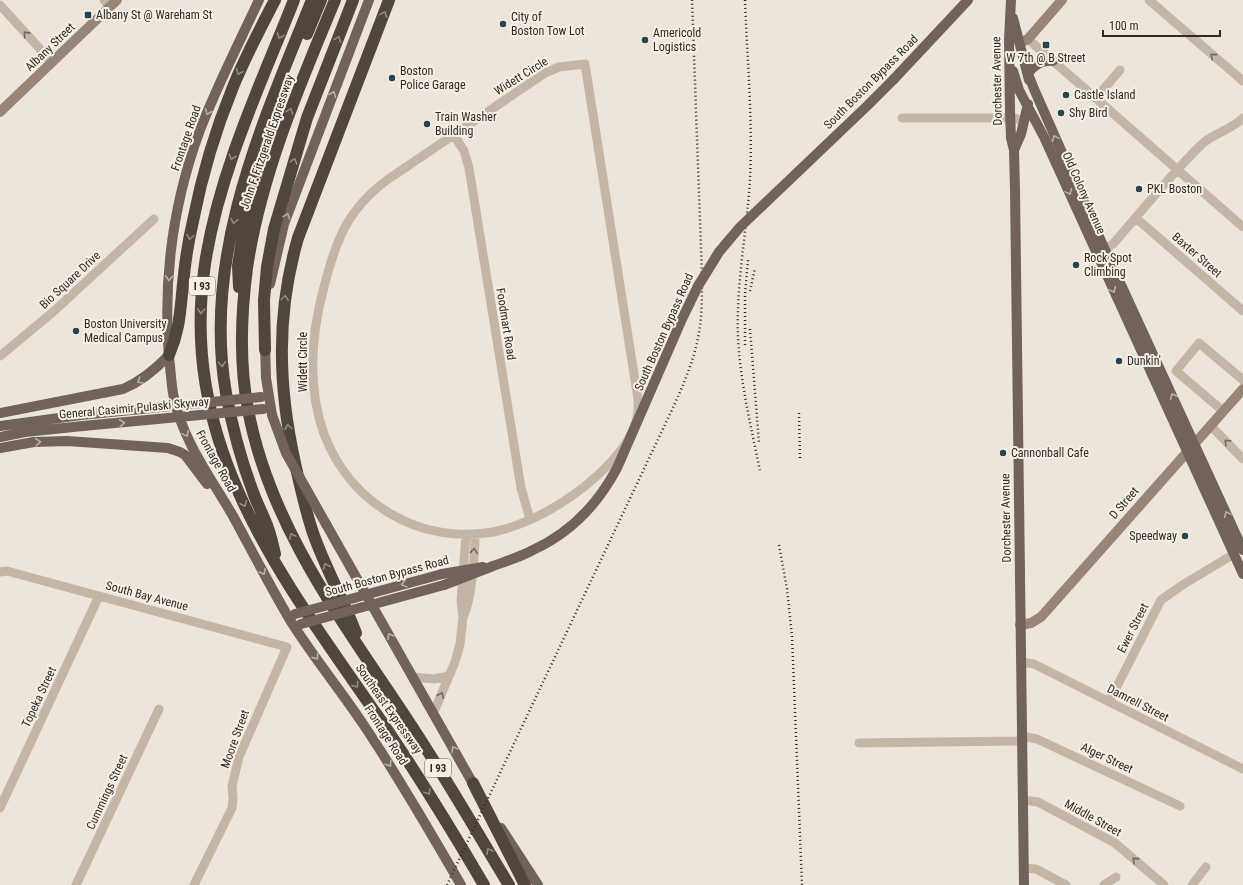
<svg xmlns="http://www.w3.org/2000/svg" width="1243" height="885" viewBox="0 0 1243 885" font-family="'Roboto Condensed',sans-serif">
<rect width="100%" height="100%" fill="#ede5d9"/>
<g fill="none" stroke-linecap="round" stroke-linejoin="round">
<path stroke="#c4b6a6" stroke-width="9" d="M104,0L110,7
M1149,0L1243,81
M0,5L52,62
M1028,39L1243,227
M585,64L637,393C638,399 639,405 638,411C636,440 606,469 584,487C558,507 526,525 493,532C419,545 350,503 324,434C307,386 311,335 324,287C336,240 347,210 387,180L545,73L559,67Z
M1096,98L1120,70
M902,118H1015L1024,122
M454,135L464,151L469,168L521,488L530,519
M1136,218L1243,311
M1098,253L1113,244C1142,211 1170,175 1202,144C1214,133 1231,130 1243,118
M0,356L53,312L154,219
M1223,411L1176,371L1199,343L1243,380
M1211,426L1243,459
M0,572L7,571L287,647L239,757L232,786L233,798L232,808L194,885
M463,617C472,600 475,553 475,534
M1021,662L1034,664L1243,769
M412,677L434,679L449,676
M1109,702L1161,600L1184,584L1234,554
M433,714L455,662L460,644L463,617L461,601L466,534
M1022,736L1037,739L1180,806
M859,743L1022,741
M1023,800L1038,802L1115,843L1164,885
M0,808L99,596
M1024,868L1036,869L1066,885
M76,885L159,709
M1104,885L1116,877
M1192,885L1206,867"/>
<path stroke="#978678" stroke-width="10" d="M1020,43L1028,39L1062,0
M0,112L117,0
M1020,625L1031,623L1041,617L1243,389"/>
<path stroke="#716359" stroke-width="10" d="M259,0C239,43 217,86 200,130C173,203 163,282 169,358C171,371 171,385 174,398C183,441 211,478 233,516C252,551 270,586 290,620C312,655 338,687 361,721C397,774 429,830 461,885
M1011,0L1009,40L1010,111L1011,138L1014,150L1015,190L1024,885
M1013,18L1029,80
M1013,71L1019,90L1044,137L1243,574
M1028,74L1034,89L1105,250L1243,550
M1028,74C1034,64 1042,60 1053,61
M894,79L968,0
M1014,150L1021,134L1028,104
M270,284L284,224L369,0
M265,344L266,378L272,415
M0,413L123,389C142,381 155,370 169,355
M0,426L81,415
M0,437L25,432L83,426
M0,448L34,442L67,441L168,448L180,452L185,455L207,484
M326,524L476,789
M361,596L442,574
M367,606L444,585
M501,828L538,885"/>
<path stroke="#51453e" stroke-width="12" d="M294,0C260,86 219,172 205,264C178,446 280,575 377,715C415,770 450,827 484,885
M335,0C299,87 261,174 247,268C241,314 239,363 248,409C269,525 343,622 407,719C443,773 475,829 509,885
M307,34L321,0
M239,287L238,266L247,209L259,161L275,114
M265,350L264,300L267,267L274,229L307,118L353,0
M169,355C180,329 180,312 183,284C185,263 188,242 193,221C202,175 215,131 233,87C245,57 260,29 275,0
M275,554C273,545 271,536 268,528C264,516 257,504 253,492C241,460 232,426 226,393C202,256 262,124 312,0
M356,633C343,598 324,566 312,530C305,508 300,486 295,463C278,386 276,314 298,238L389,0
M473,783L525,885"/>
<path stroke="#312a26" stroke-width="2.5" stroke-dasharray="1 3" stroke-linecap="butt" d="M745,0C747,59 753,120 750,179C747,231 736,283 738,336C740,382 751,426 760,471
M750,291L755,268
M750,329L759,443
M745,345V294L748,260
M799,413L800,460
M779,545L787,589L792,636L802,885
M447,885L670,414C683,386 696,357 700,326C702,310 702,293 702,276L692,0"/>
<path stroke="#716359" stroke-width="10" d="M81,415L261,397
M272,415L286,453L326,524
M83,426L263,409
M442,574L483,567
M444,585C461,579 477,572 493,566C507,561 520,557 533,550C570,533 598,504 617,468L682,319L698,286L719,252L740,227L867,106L894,79
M295,614L358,597
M301,624L363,607"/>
</g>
<defs><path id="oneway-chevron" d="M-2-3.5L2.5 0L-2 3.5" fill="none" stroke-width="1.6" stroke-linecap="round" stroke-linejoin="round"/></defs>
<g stroke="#938980">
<use href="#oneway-chevron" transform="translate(384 14) rotate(-69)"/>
<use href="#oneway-chevron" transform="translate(280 36) rotate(112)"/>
<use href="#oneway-chevron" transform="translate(338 39) rotate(-69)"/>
<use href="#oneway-chevron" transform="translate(239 72) rotate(114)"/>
<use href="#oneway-chevron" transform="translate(290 111) rotate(-70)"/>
<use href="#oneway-chevron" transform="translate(232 157) rotate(109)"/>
<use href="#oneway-chevron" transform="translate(294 161) rotate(-73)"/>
<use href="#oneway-chevron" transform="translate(234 221) rotate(102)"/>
<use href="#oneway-chevron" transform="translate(190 237) rotate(100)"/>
<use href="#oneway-chevron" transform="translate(285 298) rotate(-82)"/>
<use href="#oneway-chevron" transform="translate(201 311) rotate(92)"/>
<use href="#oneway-chevron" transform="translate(222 364) rotate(85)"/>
<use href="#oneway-chevron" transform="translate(288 427) rotate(-99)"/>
<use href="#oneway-chevron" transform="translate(244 504) rotate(65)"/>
<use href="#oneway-chevron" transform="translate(292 536) rotate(-117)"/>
<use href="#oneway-chevron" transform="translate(326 566) rotate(-112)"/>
<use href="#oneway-chevron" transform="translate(356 685) rotate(54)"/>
<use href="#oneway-chevron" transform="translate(428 792) rotate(58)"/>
<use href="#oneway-chevron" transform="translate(489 851) rotate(-120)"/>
</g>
<g stroke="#736960">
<use href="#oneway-chevron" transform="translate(26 34) rotate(-132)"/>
<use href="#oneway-chevron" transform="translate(1213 56) rotate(-139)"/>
<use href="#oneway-chevron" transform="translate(1227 442) rotate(-134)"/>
<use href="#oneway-chevron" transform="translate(474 551) rotate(-84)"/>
<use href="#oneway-chevron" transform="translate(441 695) rotate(-67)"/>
<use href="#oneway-chevron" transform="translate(1135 860) rotate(-139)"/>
</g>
<g stroke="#bab0a5">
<use href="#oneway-chevron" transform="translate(333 94) rotate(-68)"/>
<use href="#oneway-chevron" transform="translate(208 112) rotate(113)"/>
<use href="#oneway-chevron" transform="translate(1055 138) rotate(-114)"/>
<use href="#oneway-chevron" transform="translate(1069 192) rotate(66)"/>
<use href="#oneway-chevron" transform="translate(287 216) rotate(-70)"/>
<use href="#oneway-chevron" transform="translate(169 278) rotate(94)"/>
<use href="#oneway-chevron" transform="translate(1113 290) rotate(66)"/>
<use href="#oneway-chevron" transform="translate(140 381) rotate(149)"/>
<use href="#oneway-chevron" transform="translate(1173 396) rotate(-115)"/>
<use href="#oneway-chevron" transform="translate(122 423) rotate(-6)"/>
<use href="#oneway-chevron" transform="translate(186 434) rotate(66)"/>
<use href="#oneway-chevron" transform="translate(38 442) rotate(-5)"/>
<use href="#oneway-chevron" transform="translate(1227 514) rotate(-114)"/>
<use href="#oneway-chevron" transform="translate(263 572) rotate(61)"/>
<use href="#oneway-chevron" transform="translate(404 584) rotate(165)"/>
<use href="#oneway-chevron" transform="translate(390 636) rotate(-119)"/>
<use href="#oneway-chevron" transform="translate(316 657) rotate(55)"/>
<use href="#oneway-chevron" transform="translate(454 749) rotate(-120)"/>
<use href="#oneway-chevron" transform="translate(389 764) rotate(57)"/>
</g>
<g fill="#21474d" stroke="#f6efe4" stroke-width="1.5">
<rect x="84" y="11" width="8" height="8" rx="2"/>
<circle cx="503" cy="24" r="4"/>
<circle cx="645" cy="40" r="4"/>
<rect x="1042" y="41" width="8" height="8" rx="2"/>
<circle cx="392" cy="78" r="4"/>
<circle cx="1066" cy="95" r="4"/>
<circle cx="1061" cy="113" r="4"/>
<circle cx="427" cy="124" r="4"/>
<circle cx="1139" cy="189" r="4"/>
<circle cx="1076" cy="265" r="4"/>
<circle cx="76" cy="331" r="4"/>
<circle cx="1119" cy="361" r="4"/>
<circle cx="1003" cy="453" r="4"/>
<circle cx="1185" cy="536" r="4"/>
</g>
<g text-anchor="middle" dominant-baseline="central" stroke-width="4" stroke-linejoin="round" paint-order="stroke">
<g fill="#f6efe4" stroke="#6c655f" stroke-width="1">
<rect x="189" y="277" width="26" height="18" rx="3"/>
<rect x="425" y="759" width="26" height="18" rx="3"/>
</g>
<g font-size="11" font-weight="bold" fill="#312a26">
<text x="202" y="286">I 93</text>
<text x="438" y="768">I 93</text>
</g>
<g font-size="12" fill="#312a26" stroke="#f6efe4" text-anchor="start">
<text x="96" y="15">Albany St @ Wareham St</text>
<text x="511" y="17">City of<tspan x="511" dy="14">Boston Tow Lot</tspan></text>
<text x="653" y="33">Americold<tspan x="653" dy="14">Logistics</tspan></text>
<text x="1046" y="58" text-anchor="middle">W 7th @ B Street</text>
<text x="400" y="71">Boston<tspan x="400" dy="14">Police Garage</tspan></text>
<text x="1074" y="95">Castle Island</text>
<text x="1069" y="113">Shy Bird</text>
<text x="435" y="117">Train Washer<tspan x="435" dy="14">Building</tspan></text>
<text x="1147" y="189">PKL Boston</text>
<text x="1084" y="258">Rock Spot<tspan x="1084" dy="14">Climbing</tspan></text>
<text x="84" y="324">Boston University<tspan x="84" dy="14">Medical Campus</tspan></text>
<text x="1127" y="361">Dunkin'</text>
<text x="1011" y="453">Cannonball Cafe</text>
<text x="1177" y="536" text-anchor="end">Speedway</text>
</g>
<g font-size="12" fill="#312a26" stroke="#f6efe4">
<text transform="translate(50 47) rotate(-44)">Albany Street</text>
<text transform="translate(521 76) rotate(-32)">Widett Circle</text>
<text transform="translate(997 81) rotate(-91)">Dorchester Avenue</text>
<text transform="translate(871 82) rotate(-45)">South Boston Bypass Road</text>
<text transform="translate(186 138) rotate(-71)">Frontage Road</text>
<text transform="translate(267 142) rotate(-71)">John F. Fitzgerald Expressway</text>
<text transform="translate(1084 193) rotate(66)">Old Colony Avenue</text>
<text transform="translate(1197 255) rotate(41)">Baxter Street</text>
<text transform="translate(70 280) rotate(-43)">Bio Square Drive</text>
<text transform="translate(506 324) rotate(81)">Foodmart Road</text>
<text transform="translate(664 332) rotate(-66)">South Boston Bypass Road</text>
<text transform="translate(303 362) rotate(-90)">Widett Circle</text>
<text transform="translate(134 408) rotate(-5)">General Casimir Pulaski Skyway</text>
<text transform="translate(216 461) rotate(61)">Frontage Road</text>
<text transform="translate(1124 503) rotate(-49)">D Street</text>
<text transform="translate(1006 518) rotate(-91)">Dorchester Avenue</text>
<text transform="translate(387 576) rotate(-15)">South Boston Bypass Road</text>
<text transform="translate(147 596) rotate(15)">South Bay Avenue</text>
<text transform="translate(1133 628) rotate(-63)">Ewer Street</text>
<text transform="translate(39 697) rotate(-65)">Topeka Street</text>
<text transform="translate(1138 703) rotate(27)">Damrell Street</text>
<text transform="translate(389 709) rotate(55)">Southeast Expressway</text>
<text transform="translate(386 735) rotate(57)">Frontage Road</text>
<text transform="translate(235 739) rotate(-70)">Moore Street</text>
<text transform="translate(1107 758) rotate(25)">Alger Street</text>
<text transform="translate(107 792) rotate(-65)">Cummings Street</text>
<text transform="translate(1093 818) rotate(29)">Middle Street</text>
</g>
</g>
<path d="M1103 30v6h117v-6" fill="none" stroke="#312a26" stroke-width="2"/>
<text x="1109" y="30" font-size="12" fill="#312a26" stroke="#f6efe4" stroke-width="3" paint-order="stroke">100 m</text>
</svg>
